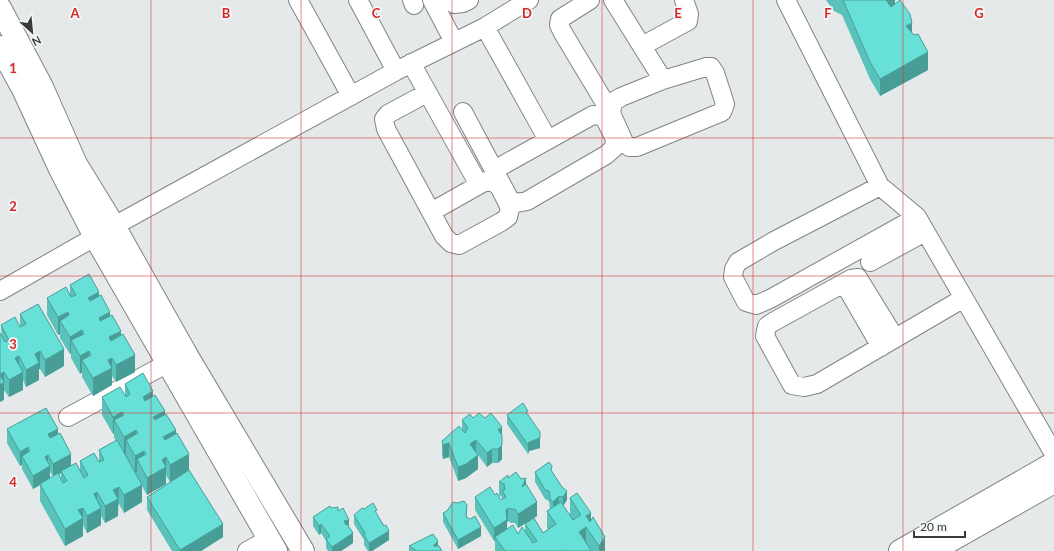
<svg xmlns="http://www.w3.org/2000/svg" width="1054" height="551" viewBox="0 0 1054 551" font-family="Lato,sans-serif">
<rect width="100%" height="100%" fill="#e6e9ea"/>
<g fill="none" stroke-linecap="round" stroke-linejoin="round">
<defs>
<path id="street" d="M298,0L351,96
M358,0L396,71
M412,0L414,5
M432,0L454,42
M450,0L454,4L463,3L469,0
M590,0L560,19L559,25L563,33L611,113
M613,0L663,80
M786,0L880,186L917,217L1054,454
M485,27L548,140
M642,46L688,21L689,14L684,0
M411,63L479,185
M706,67H711L715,73L725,104L722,112L637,147H629L624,142L611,113L613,102L621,97L663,80Z
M427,93L388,114L384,119L386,129L444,236L451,243L459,245L501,222L508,217L510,208L500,188L495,183L486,181L431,212
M463,112L510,200L517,203L527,201L606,155L614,148L615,139L605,119L602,116L593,115L494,170
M880,186L774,241L738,262L734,269L733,277L746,302L756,305L770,299L917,217
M870,262L925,232
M844,283L881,347
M0,291L114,226L396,71L485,27L529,0
M895,338L858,278L851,279L773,322L767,326L765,336L792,385L804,387L817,384L964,298
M68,417L168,363
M247,551L269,539"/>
<path id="secondary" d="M0,8L42,87L76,164L114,226L186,354L303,551
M0,47L23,89L59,167L95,237L276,551
M900,551L1054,463
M932,551L1054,482"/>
</defs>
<use href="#street" stroke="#808484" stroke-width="20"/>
<use href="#secondary" stroke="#808484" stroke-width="24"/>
<use href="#street" stroke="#fff" stroke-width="18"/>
<use href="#secondary" stroke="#fff" stroke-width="22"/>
</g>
<path fill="#59c2ba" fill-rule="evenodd" d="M826,0H895V4L912,32L928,70L880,96L870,79L842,15L834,11Z
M70,285L99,296L121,335L135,372L116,382L112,376V385L93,396L82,377V372L80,374L71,358V353L70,354L60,338V334L58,335L47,315V298L70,295Z
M20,314L64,366L45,377L40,369H39V380L26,387L23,380V390L9,397L4,390V400L1,325L20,327Z
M125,384L153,396L176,434L189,470L223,537L201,551H172L147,510V497L170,482L166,475L147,495L142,486V502L124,513L119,504L118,505V516L105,523L101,516V525L87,533L83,525V536L65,546L40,501V485L33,489L22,469V465L20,466L7,443V429L58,434L71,466L80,470V461L99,462V450L116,441L114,437V433L113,434L102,415V397L125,394ZM50,472L53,476L50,478ZM61,473V480L59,475Z
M507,415H528L540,441V448L529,451L528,454L507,424Z
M473,418H485L502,427V459L498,463H492L487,467L478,455V469L466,478L458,481L449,457L443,459L442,454V441L462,429V420Z
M552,471L567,500L563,506L570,515V498L591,520L605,551H495V541H494L475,510V497L495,495L501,500L502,499V497L499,495V482L508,478L526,485L537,516L518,528L515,523H511L508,521L507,522V529L518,534L525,532V524L543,533L548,529L547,528V511L550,509L549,501L545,499L535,482V472Z
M331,508L338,511L349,527L353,543L341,551H328L326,548V541L321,533L319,535L313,526V517Z
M443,513L467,514V517L481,536L458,549L443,522Z
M354,515H377L389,540L372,551H368L364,545V540L354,524Z
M409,546H438L442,551H409Z"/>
<path fill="#489e97" d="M883,0H895V4L883,13Z
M912,23V41L906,26Z
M928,52V70L880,96V79Z
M99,292V309L88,315V298Z
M68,312V329L60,321V334L58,335V317Z
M110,312V329L99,335V318Z
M82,330V348L71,340V353L70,354V337Z
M121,331V348L109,355V337Z
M64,349V366L45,377V360Z
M40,351V369H39V380L26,387V370L35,354Z
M89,351V369L82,360V372L80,374V356Z
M135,355V372L116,382V365Z
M19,356V373L15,358Z
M112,358V385L93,396V378L108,360Z
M4,372V400L0,402V374Z
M23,372V390L9,397V380Z
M153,391V409L143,415V397Z
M165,411V428L153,435V417Z
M122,412V429L114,420V433L113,434V417Z
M502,427V440L498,430Z
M58,429V443L48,448V434Z
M136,430V447L126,440V453L124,454V437Z
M176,430V447L163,454V437Z
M540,432V448L529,451L528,454V445L529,442Z
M476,440V453L470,444Z
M449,443V457L443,459V445Z
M502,445V459L498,463V449Z
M28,447V461L22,456V465L20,466V452Z
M492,449V463L487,467V453Z
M144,451V468L137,459V472L135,473V456Z
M71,454V468L61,471V473L53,478V464Z
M189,454V472L170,482V465Z
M48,455V467L50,466V480L40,484V485L33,489V476L45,457Z
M478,455V469L466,478L458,481V467Z
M166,457V484L147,495V478L162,460Z
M526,478V491L522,487Z
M142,485V502L124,513V495Z
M119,487L118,516L105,523V506L113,490Z
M567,491V500L563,506V497Z
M97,492V509L94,494Z
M559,496V505L553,511V502Z
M537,502V516L518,528V514Z
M83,508V536L65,546V529L78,510Z
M101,508V525L87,533V516Z
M508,508V521L507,522V533L495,537V541H494V528L506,510Z
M591,513V530L586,516Z
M349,520V529L344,531V521Z
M223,524V537L201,551H180V550Z
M321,524V533L319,535V526Z
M481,527V536L458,549V540Z
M586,527V545L579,532Z
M389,531V540L372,551H369V543Z
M353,533V543L341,551H332V547Z
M605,537V551H599V546Z
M438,541V551L433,546Z"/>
<path fill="#67e1d8" stroke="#489e97" d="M843,0H886L891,7L900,0L910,14L912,23L906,26L914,35L918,34L928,52L880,79L870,62Z
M89,274L99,292L88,298L90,301L101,295L110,312L99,318L100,321L112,315L121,331L109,337L111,341L123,334L135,355L116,365L112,358L108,360L112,368L93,378L82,360L91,355L89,351L80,356L71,340L84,334L82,330L70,337L60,321L69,315L68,312L58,317L47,298L66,287L71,297L76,295L70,285Z
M38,304L64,349L45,360L40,351L35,354L39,363L26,370L19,356L15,358L23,372L9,380L4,372L0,374V333L5,342L9,340L1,325L15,317L20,327L26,324L20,314Z
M143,373L153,391L143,397L145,401L155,395L165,411L153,417L155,420L166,414L176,430L163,437L165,440L177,433L189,454L170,465L166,457L162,460L166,467L147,478L137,459L146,454L144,451L135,456L126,440L138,433L136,430L124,437L114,420L124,415L122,412L113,417L102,397L120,387L126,397L130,394L125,384Z
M0,375L4,382L0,385Z
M523,403L528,411L526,412L540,432V438L529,442L528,445L507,415Z
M46,408L58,429L48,434L50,438L60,433L71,454L53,464L48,455L45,457L50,466L33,476L22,456L30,451L28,447L20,452L7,429Z
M479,413L485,418L491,413L502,427L498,430L502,435V445L498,449H492L487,453L476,440L470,444L478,455L466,464L458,467L449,443L443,445L442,441L459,426L465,433L468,428L462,420L470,414L473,418Z
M117,440L142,485L124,495L119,487L113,490L118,499L105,506L97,492L94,494L101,508L87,516L83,508L78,510L83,518L65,529L40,484L58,473L63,483L67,481L61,471L76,463L84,478L88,475L80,461L94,453L99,462L104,460L99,450Z
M549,462L552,466L551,470L562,487L567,491L563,497L559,496L553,502L550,499L549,491L545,490L535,472Z
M189,470L223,524L180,550L147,497Z
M516,472L521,479L526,478L522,487L526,484L537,502L518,514L515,509H511L508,508L506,510L507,520L494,528L475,497L490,487L495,495L497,493L501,500L506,497L502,490H505L504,484L499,482L508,475V478Z
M577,493L591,513L586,516L590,522L593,517L605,537L599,546L586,527L579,532L591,550L589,551H562L561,550L562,551H505L495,537L513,525L518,534L522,527L533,543L537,541L525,524L534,518L543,533L556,524L547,511L561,502L573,520L581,515L570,498Z
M464,501L467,505L466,517L470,519L475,516L481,527L458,540L443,513L447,511L453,502L457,503Z
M373,503L377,510L375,511L384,526L386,525L389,531L369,543L364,535L365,533L354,515L362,508L364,509Z
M330,506L331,508L338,507V511L343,508L349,520L344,521L346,525L347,524L353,533L332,547L326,539L330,536L321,524L319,526L313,517Z
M433,534L438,541L433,546H439L442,551H417L409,546Z"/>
<path fill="none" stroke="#d62828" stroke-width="1" stroke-opacity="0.55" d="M151,0V551M301,0V551M452,0V551M602,0V551M753,0V551M903,0V551M0,138H1054M0,276H1054M0,413H1054"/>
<g font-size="13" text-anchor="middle" font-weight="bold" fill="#d62828" stroke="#f3f7f7" stroke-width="3.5" stroke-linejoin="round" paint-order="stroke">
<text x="75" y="18">A</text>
<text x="226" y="18">B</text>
<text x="376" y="18">C</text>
<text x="527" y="18">D</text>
<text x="678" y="18">E</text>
<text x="828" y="18">F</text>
<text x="979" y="18">G</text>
<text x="13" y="73">1</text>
<text x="13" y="211">2</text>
<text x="13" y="349">3</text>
<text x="13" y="487">4</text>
</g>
<g transform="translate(32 32) rotate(153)" stroke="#f3f7f7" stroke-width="3" paint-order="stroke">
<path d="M0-3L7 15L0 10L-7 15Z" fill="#393a3b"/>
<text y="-6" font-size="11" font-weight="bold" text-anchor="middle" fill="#393a3b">N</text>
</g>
<path d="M914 531v6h51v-6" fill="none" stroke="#393a3b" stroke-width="2"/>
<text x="920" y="531" font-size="12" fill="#393a3b" stroke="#f3f7f7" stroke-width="3" paint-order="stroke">20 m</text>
</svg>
